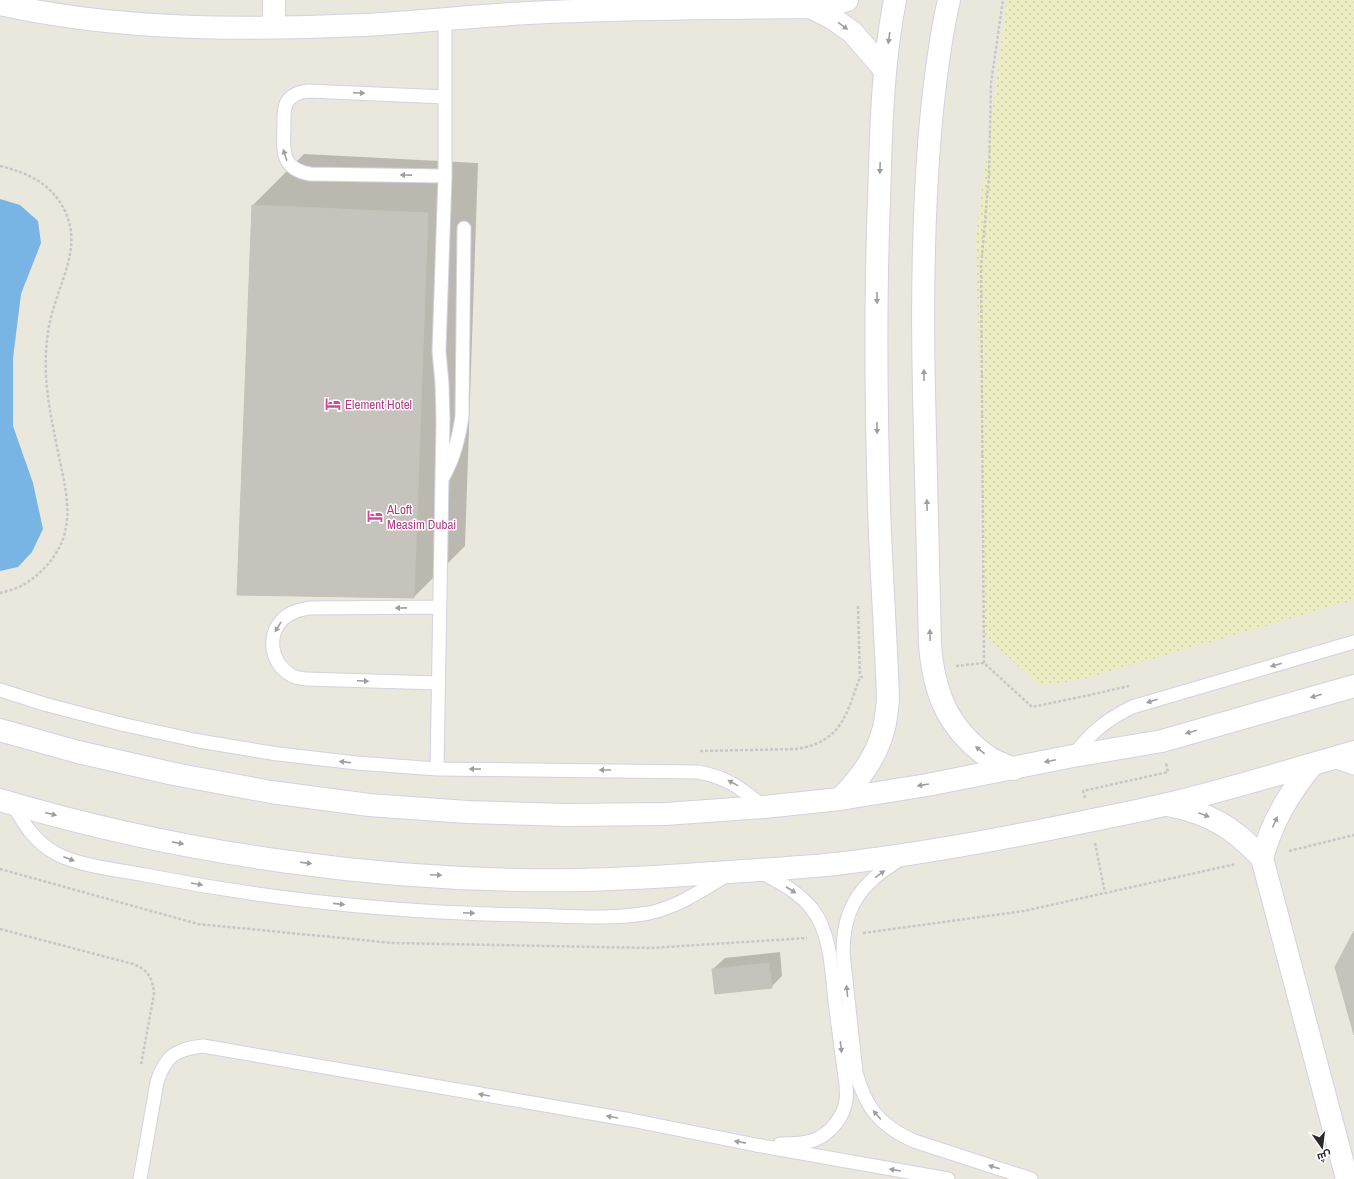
<svg xmlns="http://www.w3.org/2000/svg" width="1354" height="1179" viewBox="0 0 1354 1179" font-family="'Archivo Narrow',Cairo,sans-serif">
<defs>
<pattern id="sand-dots" width="8" height="8" patternUnits="userSpaceOnUse"><rect width="8" height="8" fill="#ecedc2"/><path d="M2 2h.1M6 6h.1" fill="none" stroke="#cacba7" stroke-width="1.8" stroke-linecap="round"/></pattern>
</defs>
<rect width="100%" height="100%" fill="#eae7dc"/>
<path fill="url(#sand-dots)" d="M1007,0H1354V600L1084,679L1041,686L985,636L976,236Z"/>
<path fill="#78b5e4" d="M0,199L20,205L38,221L41,243L21,294L13,358V426L33,483L43,529L32,552L18,567L0,571Z"/>
<path fill="#0003" d="M304,154L478,163L465,546L414,597L253,205Z
M780,952L782,976L771,987L713,969L725,958Z"/>
<path fill="#c6c3bc" stroke="#c5c3b6" d="M252,205L428,213L414,598L237,595Z
M1354,931V1035L1335,967Z
M769,963L772,988L715,994L712,969Z"/>
<g fill="none" stroke-linecap="round" stroke-linejoin="round">
<defs>
<path id="service" d="M445,176L310,174C281,169 283,151 284,127C284,119 283,109 287,102C292,94 300,92 308,91L445,97
M443,477C454,458 459,438 462,416L464,228
M438,683L306,679C301,678 295,678 291,675C271,663 266,636 283,619C290,612 299,610 309,608L440,607
M0,690L44,704L121,724L199,741L278,754L357,763L437,769L698,772C729,778 739,787 764,807
M1073,756C1090,733 1106,720 1132,707L1354,642
M1330,760L1354,768
M437,769L443,419L442,384L439,351L445,176V19
M13,804C24,825 36,843 57,854C80,866 119,870 145,875C271,900 400,913 528,915C568,916 610,920 649,913C678,907 702,890 727,875
M902,858C892,865 881,871 872,880C850,900 843,924 843,953L856,1072C865,1107 880,1126 914,1141L1031,1179
M761,872C779,882 799,892 812,909C831,932 832,974 835,1002C839,1030 842,1057 846,1084C846,1089 847,1095 846,1100C844,1117 830,1134 814,1140C804,1144 791,1144 780,1144
M140,1179L157,1082C165,1056 176,1049 203,1046L631,1120L756,1145L948,1179"/>
<path id="minor" d="M274,0V27
M949,0C939,43 934,88 930,132C923,218 922,305 924,392C926,476 928,561 930,645C934,694 948,728 988,757C996,762 1005,765 1014,769
M0,4C120,31 244,30 365,25C420,22 474,16 528,13C622,8 716,8 810,7L835,4L847,0
M810,7L832,18L852,32L885,70
M0,730L78,752L174,774L271,792L369,805L467,812L566,815L665,814L764,807L840,799L927,785L1073,756L1162,741L1354,686
M840,799C861,777 876,758 884,728C886,719 887,709 888,700C886,636 881,571 879,507C876,405 875,302 879,200C881,133 882,66 895,0
M0,800C185,855 387,883 580,880C640,879 699,874 759,870C784,868 810,867 835,864C922,854 1008,838 1093,820C1118,815 1143,810 1168,804C1230,789 1292,770 1354,752
M1168,805C1209,813 1233,827 1262,858L1347,1179
M1262,858C1273,820 1288,795 1312,765"/>
</defs>
<use href="#service" stroke="#d2d2e1" stroke-width="15"/>
<use href="#minor" stroke="#d2d2e1" stroke-width="24"/>
<path stroke="#c7c7c7" stroke-width="2.5" stroke-dasharray="3 2" stroke-linecap="butt" d="M0,166C28,173 51,183 65,211C81,246 63,274 54,307C49,321 47,337 46,352C44,388 52,422 59,457C64,481 71,507 65,532C60,554 42,574 23,585C16,589 7,591 0,593
M858,606L860,677
M984,663L981,267L989,175L991,83L1003,0
M956,666L984,663L1032,707L1085,696L1129,686
M700,751L796,749C842,742 846,715 860,677H863
M1085,798L1083,791L1168,772L1166,763
M1095,843L1105,893
M1289,851L1354,835
M0,869L198,924L393,943L651,948L807,938
M0,929L133,964C148,970 153,978 154,994L141,1065
M863,933L1024,911L1236,864"/>
<use href="#service" stroke="#fff" stroke-width="13"/>
<use href="#minor" stroke="#fff" stroke-width="22"/>
</g>
<defs><path id="oneway-solid" d="M-6-.8H1V-3.2L6.5 0L1 3.2V.8H-6Z"/></defs>
<g fill="#9f9f9f">
<use href="#oneway-solid" transform="translate(843 26) rotate(36)"/>
<use href="#oneway-solid" transform="translate(889 38) rotate(98)"/>
<use href="#oneway-solid" transform="translate(359 93) rotate(3)"/>
<use href="#oneway-solid" transform="translate(285 155) rotate(-108)"/>
<use href="#oneway-solid" transform="translate(880 168) rotate(92)"/>
<use href="#oneway-solid" transform="translate(406 175) rotate(-179)"/>
<use href="#oneway-solid" transform="translate(877 298) rotate(90)"/>
<use href="#oneway-solid" transform="translate(924 375) rotate(-91)"/>
<use href="#oneway-solid" transform="translate(877 428) rotate(89)"/>
<use href="#oneway-solid" transform="translate(927 505) rotate(-91)"/>
<use href="#oneway-solid" transform="translate(401 608) rotate(179)"/>
<use href="#oneway-solid" transform="translate(278 627) rotate(121)"/>
<use href="#oneway-solid" transform="translate(930 635) rotate(-91)"/>
<use href="#oneway-solid" transform="translate(1276 665) rotate(164)"/>
<use href="#oneway-solid" transform="translate(363 681) rotate(2)"/>
<use href="#oneway-solid" transform="translate(1316 696) rotate(164)"/>
<use href="#oneway-solid" transform="translate(1152 701) rotate(163)"/>
<use href="#oneway-solid" transform="translate(1191 732) rotate(164)"/>
<use href="#oneway-solid" transform="translate(980 750) rotate(-141)"/>
<use href="#oneway-solid" transform="translate(1050 761) rotate(168)"/>
<use href="#oneway-solid" transform="translate(345 762) rotate(-173)"/>
<use href="#oneway-solid" transform="translate(475 769) rotate(-180)"/>
<use href="#oneway-solid" transform="translate(605 770) rotate(-180)"/>
<use href="#oneway-solid" transform="translate(733 783) rotate(-151)"/>
<use href="#oneway-solid" transform="translate(923 785) rotate(171)"/>
<use href="#oneway-solid" transform="translate(51 814) rotate(14)"/>
<use href="#oneway-solid" transform="translate(1204 815) rotate(21)"/>
<use href="#oneway-solid" transform="translate(1275 822) rotate(-66)"/>
<use href="#oneway-solid" transform="translate(178 843) rotate(11)"/>
<use href="#oneway-solid" transform="translate(69 859) rotate(21)"/>
<use href="#oneway-solid" transform="translate(306 863) rotate(7)"/>
<use href="#oneway-solid" transform="translate(880 874) rotate(-36)"/>
<use href="#oneway-solid" transform="translate(436 875) rotate(3)"/>
<use href="#oneway-solid" transform="translate(197 884) rotate(10)"/>
<use href="#oneway-solid" transform="translate(791 890) rotate(33)"/>
<use href="#oneway-solid" transform="translate(339 904) rotate(6)"/>
<use href="#oneway-solid" transform="translate(469 913) rotate(2)"/>
<use href="#oneway-solid" transform="translate(847 991) rotate(-96)"/>
<use href="#oneway-solid" transform="translate(841 1047) rotate(83)"/>
<use href="#oneway-solid" transform="translate(484 1095) rotate(-170)"/>
<use href="#oneway-solid" transform="translate(877 1115) rotate(-131)"/>
<use href="#oneway-solid" transform="translate(612 1117) rotate(-170)"/>
<use href="#oneway-solid" transform="translate(740 1142) rotate(-169)"/>
<use href="#oneway-solid" transform="translate(994 1167) rotate(-162)"/>
<use href="#oneway-solid" transform="translate(895 1170) rotate(-171)"/>
</g>
<defs>
<symbol id="hotel-bare" viewBox="-9 -9 18 18"><path d="M-6-4.5h1.5V1H6V5H4.5V3h-9V5H-6ZM-4 0a1.8 1.8 0 1 1 3.6 0ZM.5 0V-2.5h3Q6-2.5 6 0Z" fill="#d1479c" stroke="#fff" stroke-width="2.5" paint-order="stroke"/></symbol>
</defs>
<g fill-rule="evenodd">
<use href="#hotel-bare" x="322" y="393" width="22" height="22"/>
<use href="#hotel-bare" x="364" y="505" width="22" height="22"/>
</g>
<g text-anchor="middle" dominant-baseline="central" stroke-width="3" stroke-linejoin="round" paint-order="stroke">
<g font-size="13" fill="#b23c85" stroke="#fff" text-anchor="start">
<text x="345" y="404">Element Hotel</text>
<text x="387" y="509">ALoft<tspan x="387" dy="15">Measim Dubai</tspan></text>
</g>
</g>
<g transform="translate(1322 1147) rotate(166)" stroke="#ffffff" stroke-width="3" paint-order="stroke">
<path d="M0-3L7 15L0 10L-7 15Z" fill="#292929"/>
<text y="-6" font-size="11" font-weight="bold" text-anchor="middle" fill="#292929">ش</text>
</g>
</svg>
